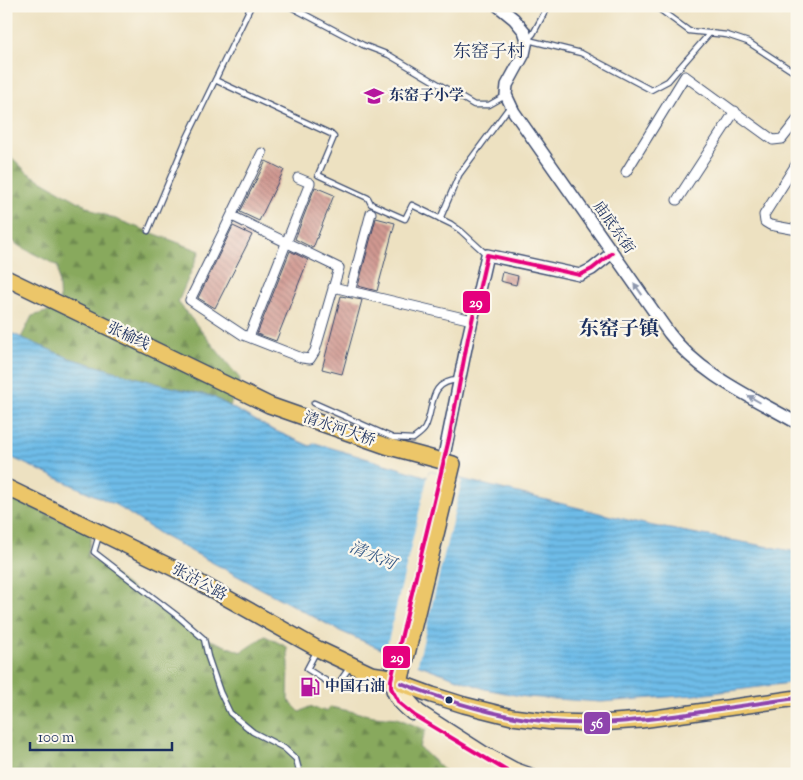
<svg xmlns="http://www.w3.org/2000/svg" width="803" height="780" viewBox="0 0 803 780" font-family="'Sorts Mill Goudy','Noto Serif SC',serif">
<defs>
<pattern id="forest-firs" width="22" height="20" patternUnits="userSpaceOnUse" patternTransform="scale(1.25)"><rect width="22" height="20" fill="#88a95d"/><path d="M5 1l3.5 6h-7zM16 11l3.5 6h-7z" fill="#6e8a50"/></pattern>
<pattern id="water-rules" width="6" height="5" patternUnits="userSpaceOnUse" patternTransform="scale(1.25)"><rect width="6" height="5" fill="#6ebce8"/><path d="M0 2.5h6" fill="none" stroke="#5a99bf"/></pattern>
<pattern id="building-back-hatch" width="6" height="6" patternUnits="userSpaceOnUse" patternTransform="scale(1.25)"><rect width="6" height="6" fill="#d19991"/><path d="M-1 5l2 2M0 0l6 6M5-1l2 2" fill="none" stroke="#a97d7a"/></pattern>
</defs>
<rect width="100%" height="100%" fill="#fbf7ec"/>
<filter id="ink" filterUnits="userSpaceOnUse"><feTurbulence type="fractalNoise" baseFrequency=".02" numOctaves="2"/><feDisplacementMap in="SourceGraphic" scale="10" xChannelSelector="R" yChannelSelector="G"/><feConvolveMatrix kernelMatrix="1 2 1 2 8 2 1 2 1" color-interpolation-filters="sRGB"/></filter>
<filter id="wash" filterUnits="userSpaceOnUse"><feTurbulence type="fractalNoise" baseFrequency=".0096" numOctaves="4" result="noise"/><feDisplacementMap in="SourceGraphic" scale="20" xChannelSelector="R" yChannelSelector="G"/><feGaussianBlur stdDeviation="1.12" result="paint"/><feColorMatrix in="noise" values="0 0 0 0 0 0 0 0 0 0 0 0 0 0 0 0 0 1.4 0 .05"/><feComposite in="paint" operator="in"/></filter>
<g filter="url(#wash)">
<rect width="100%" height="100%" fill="#ede1c1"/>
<path fill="url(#forest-firs)" stroke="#526c5e" d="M6,152L28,173L97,212L200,251L178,302L240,379L230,406L211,396L162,385L69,358L21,338L32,316L60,308L58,266L19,246L6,235Z
M6,495L92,534L87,555L190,632L241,652L265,636L287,647L289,663L288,700L300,712L309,707L327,711L330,707L374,716L397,718L426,730L419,747L446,772L445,774H6Z"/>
<path fill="url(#water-rules)" stroke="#4476a3" d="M6,331L69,358L162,385L211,396L271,429L310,446L315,443L428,477L429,471L648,525L797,552V682L706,694L601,702L526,697L485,689L406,660L340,631L163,536L116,505L6,455Z"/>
<path fill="#ede1c1" d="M429,471L462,480L417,667L385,654Z"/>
<g id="blocks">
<path fill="url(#building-back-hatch)" d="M266,161L284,170L259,221L240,212Z
M315,187L334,195L313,248L295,239Z
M376,218L395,223L377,291L358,286Z
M233,226L252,235L215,308L198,298Z
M290,251L308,260L276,341L257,334Z
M502,272L518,276L516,285L500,281Z
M341,296L362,300L342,374L322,369Z"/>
</g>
</g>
<g filter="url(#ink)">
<use href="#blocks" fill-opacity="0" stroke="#3a4a6d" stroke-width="1"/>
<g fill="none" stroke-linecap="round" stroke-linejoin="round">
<defs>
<path id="service" d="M289,6L363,45L389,55L474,105H489L505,96
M655,6L689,31L727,35L748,42L797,74
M528,39L533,34L548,6
M528,40L581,53L651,90L668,81L709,34
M215,80L331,134L334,137L318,175L368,198L371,204L405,219L412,205L451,224L461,231L486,254
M440,219L459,175L507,110L511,106
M148,231L186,140L251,6
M314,403L393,438L413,439C417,436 423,432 425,428C435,408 427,381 459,380
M99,535L94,552L180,618L204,639L208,657L220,692L230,713L253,732L284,748L296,759L300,774
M316,652L307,669L336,687L349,668
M6,770L9,774"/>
<path id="minor" d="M797,163L764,215L765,222L770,225L797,230
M626,172L685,76L773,140L782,139L797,120
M677,200L735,111
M232,216L339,268L315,351L310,359L302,358L243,335L190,300L262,153
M333,287L472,320
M350,292L371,213
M249,337L310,183L298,178"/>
<path id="tertiary" d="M498,6L514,19L524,31L527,40L524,54L507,85L506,95L514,112L669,333C700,375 752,397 797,423
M443,461L468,338L487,255L580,275L592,269L612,253"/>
<path id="secondary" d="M391,680C391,696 401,705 412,714
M400,683L403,693L419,711L483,752L515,769L529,774"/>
<path id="primary" d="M6,278L269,405L386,446L453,464L400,683
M6,487L175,569L318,649L371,674L391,677
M391,680L432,695L464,705L512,717L553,722L600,723L641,720L797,698"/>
</defs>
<use href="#service" stroke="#3a4a6d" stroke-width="7"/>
<use href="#minor" stroke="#3a4a6d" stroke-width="11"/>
<use href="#tertiary" stroke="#3a4a6d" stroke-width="14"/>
<use href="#secondary" stroke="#3a4a6d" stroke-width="15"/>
<use href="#primary" stroke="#3a4a6d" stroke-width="18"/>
<use href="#service" stroke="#fff" stroke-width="4.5"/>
<use href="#minor" stroke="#fff" stroke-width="9"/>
<use href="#tertiary" stroke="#fff" stroke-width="11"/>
<use href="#secondary" stroke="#f7e8c3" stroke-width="12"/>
<use href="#primary" stroke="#ecc669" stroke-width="15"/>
<defs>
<path id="bus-1" d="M401,683C449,702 500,718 552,722C597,726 643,720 688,714C724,708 760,703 797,698"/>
<path id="bus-2" d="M512,774L415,716L399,703L391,688V680L449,439L468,338L487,255L580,275L592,269L612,253"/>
</defs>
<use href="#bus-1" stroke="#fbf7ec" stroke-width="8"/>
<use href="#bus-2" stroke="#fbf7ec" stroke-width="8"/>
<use href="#bus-1" stroke="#8e44ad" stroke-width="4"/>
<use href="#bus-2" stroke="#e5007d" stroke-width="4"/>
</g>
<defs><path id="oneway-solid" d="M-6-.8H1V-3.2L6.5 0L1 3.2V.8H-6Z" transform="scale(1.25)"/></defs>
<g fill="#8d97ae">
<use href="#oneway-solid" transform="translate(638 289) rotate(-125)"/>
<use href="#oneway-solid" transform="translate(754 399) rotate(-150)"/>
</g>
</g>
<defs>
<symbol id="school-bare" viewBox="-9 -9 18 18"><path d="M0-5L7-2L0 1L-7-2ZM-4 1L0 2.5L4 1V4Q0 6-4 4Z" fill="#b5179e" stroke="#fbf7ec" stroke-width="2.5" paint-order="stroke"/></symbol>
<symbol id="fuel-bare" viewBox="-9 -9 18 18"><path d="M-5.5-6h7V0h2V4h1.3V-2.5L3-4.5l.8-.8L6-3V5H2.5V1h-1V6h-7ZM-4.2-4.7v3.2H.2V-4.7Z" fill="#b5179e" stroke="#fbf7ec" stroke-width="2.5" paint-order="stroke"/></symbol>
</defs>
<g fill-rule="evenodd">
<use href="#school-bare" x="360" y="82" width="28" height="28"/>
<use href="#fuel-bare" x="296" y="673" width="28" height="28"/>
</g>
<circle fill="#1b2f5e" stroke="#fbf7ec" stroke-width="2" cx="449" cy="700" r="4.5"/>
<g text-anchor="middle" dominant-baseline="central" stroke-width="4.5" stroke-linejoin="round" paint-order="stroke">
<g font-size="15" font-weight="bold" fill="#1b2f5e" stroke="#fbf7ec" text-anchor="start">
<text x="389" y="96">东窑子小学</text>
<text x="325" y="687">中国石油</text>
</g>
<g font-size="15" fill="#1b2f5e" stroke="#fbf7ec">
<text transform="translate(613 228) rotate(55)">庙底东街</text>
<text transform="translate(128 337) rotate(25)">张榆线</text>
<text transform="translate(339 430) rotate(19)">清水河大桥</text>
<text transform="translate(199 583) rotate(29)">张沽公路</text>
</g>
<g font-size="16" font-style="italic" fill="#345987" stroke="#fbf7ec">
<text transform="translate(372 557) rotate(23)">清水河</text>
</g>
<g font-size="18" fill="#1b2f5e" stroke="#fbf7ec">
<text x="489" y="53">东窑子村</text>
</g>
<g font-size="20" font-weight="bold" fill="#1b2f5e" stroke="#fbf7ec">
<text x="619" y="330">东窑子镇</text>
</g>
</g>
<g stroke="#fbf7ec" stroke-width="2">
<rect x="462" y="290" width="29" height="24" rx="5" fill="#e5007d"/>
<rect x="382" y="645" width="29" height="24" rx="5" fill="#e5007d"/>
<rect x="583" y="711" width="28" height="24" rx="5" fill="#8e44ad"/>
</g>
<g font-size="14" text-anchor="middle" font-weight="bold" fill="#fff">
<text x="476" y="307">29</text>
<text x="397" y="662">29</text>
<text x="597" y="728">56</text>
</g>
<rect width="803" height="780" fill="none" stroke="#fbf7ec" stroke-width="25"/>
<path d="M30 742v8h142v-8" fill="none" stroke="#1b2f5e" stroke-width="2.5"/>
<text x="38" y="742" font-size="15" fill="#1b2f5e" stroke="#fbf7ec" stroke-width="4" paint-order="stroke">100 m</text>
</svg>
